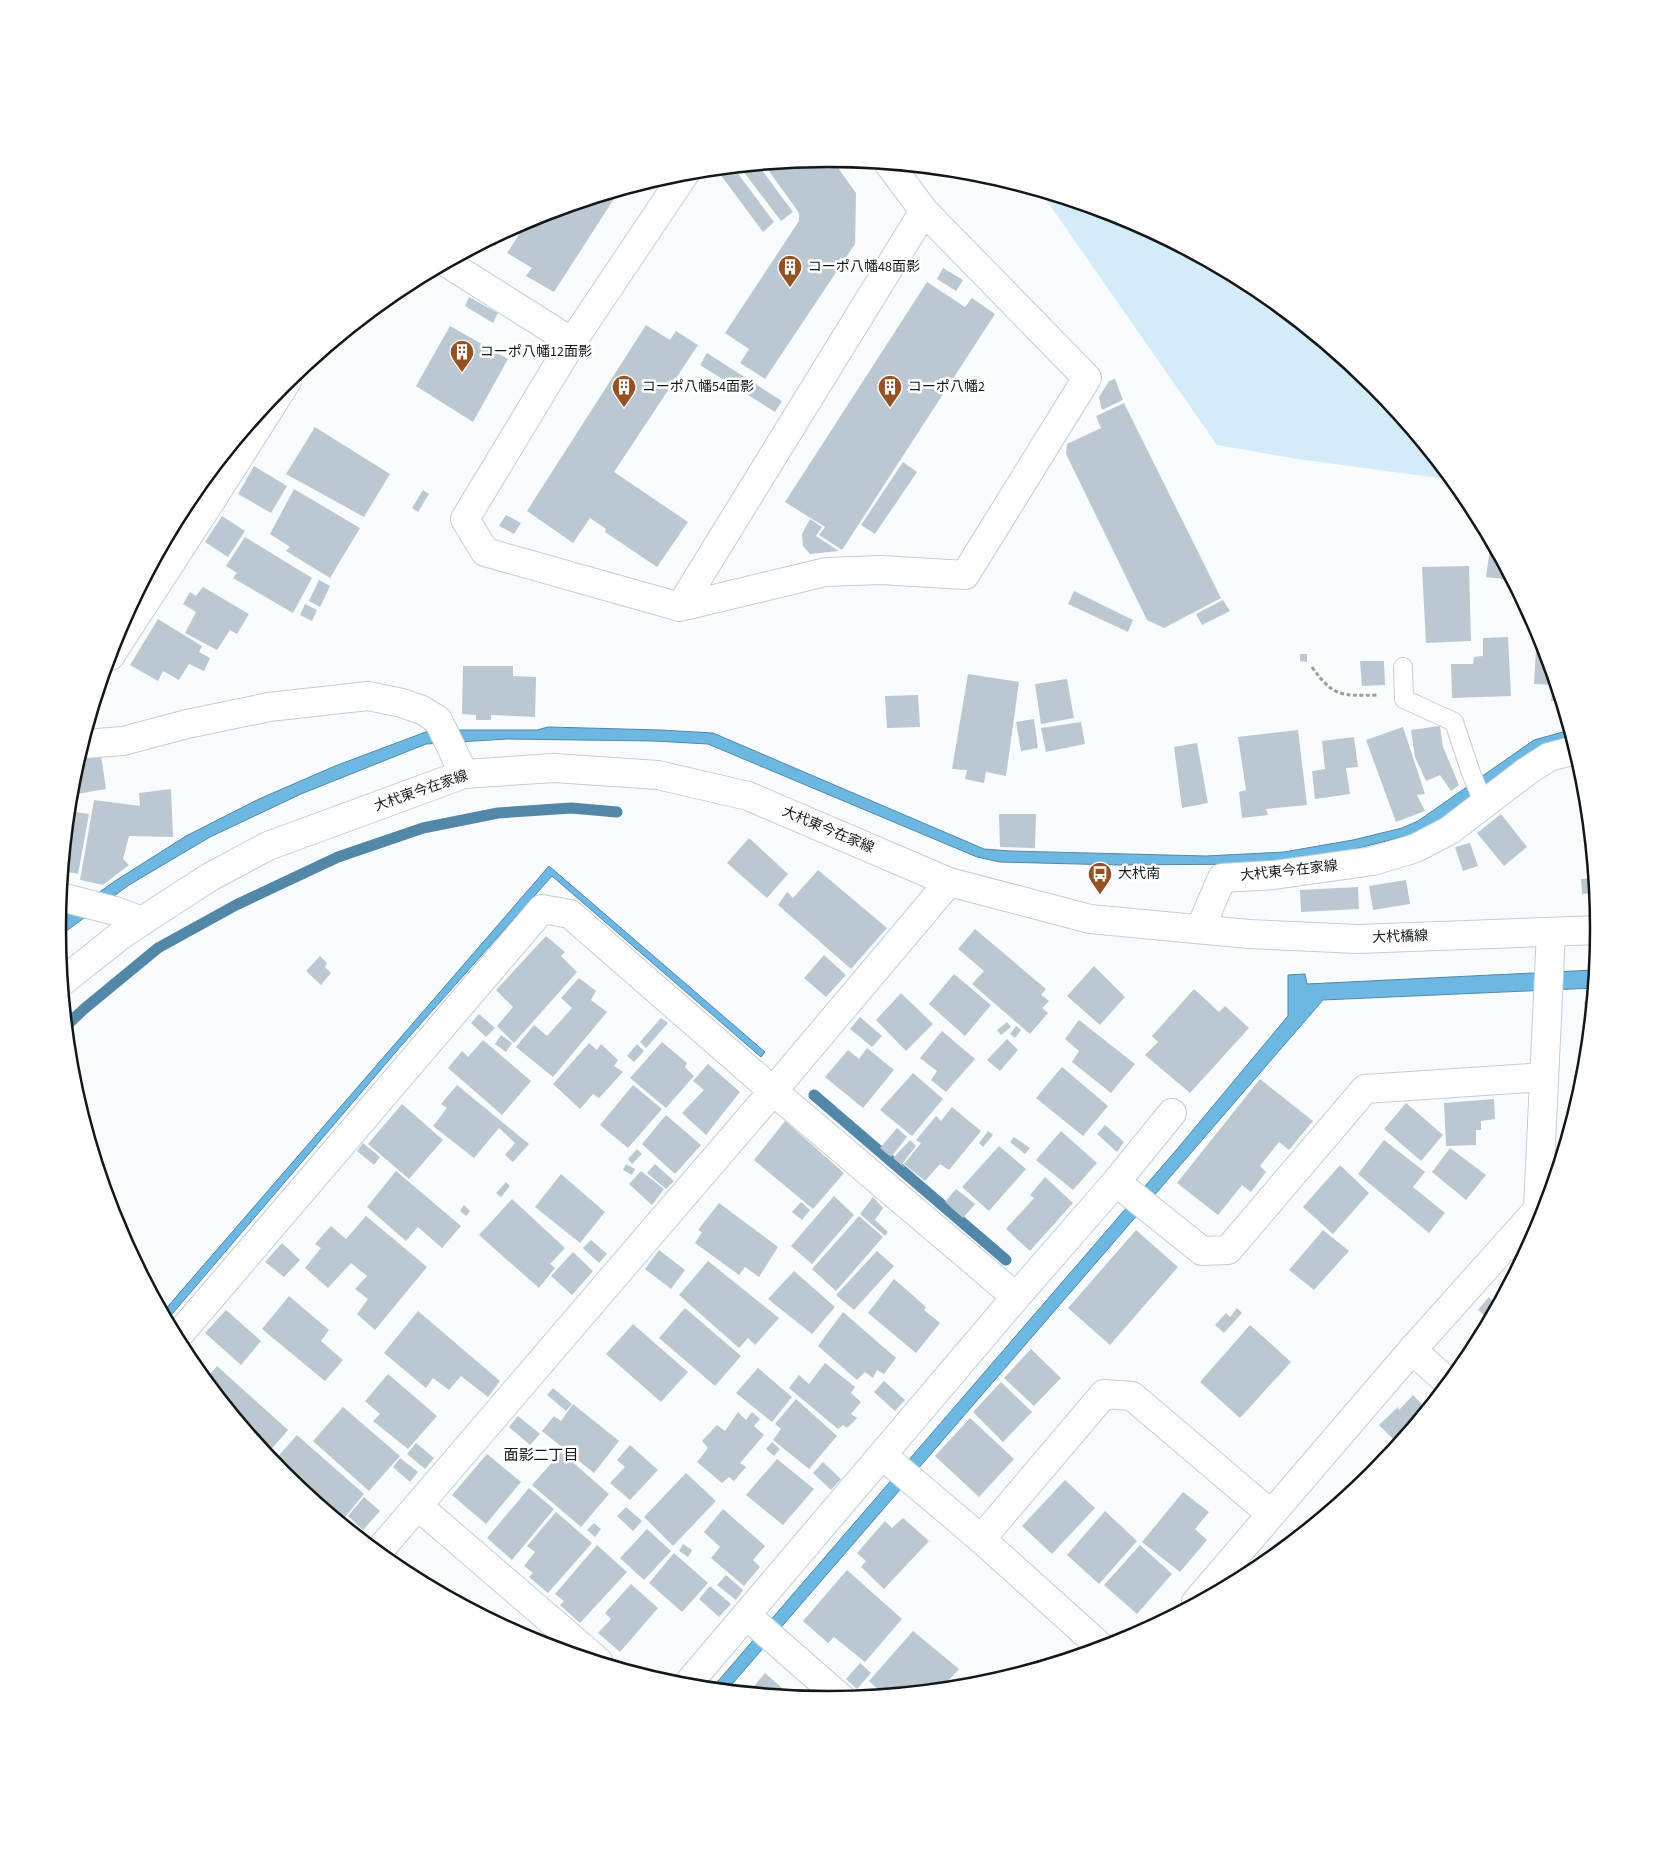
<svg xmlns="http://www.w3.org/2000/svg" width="1657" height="1858" viewBox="0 0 1657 1858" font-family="'Source Sans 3','Noto Sans JP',sans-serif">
<rect width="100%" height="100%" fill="#f9fcfe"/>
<path fill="#d4ebf9" d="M1040,191L1124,217L1257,288L1374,384L1453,480L1298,459L1217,445Z"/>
<path fill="#6db7e3" stroke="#5287a7" d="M548,727L661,730L713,733L984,849L1010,851L1206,856L1284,852L1353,840L1402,828L1418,821L1534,740L1570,730L1573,741L1536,751L1446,815L1414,834L1319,858L1259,864L1117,865L1000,862L977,857L708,744L654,741L507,739L426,744L301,794L210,837L129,885L58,937V924L64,917L115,881L186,836L259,799L335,766L431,730H537Z
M549,866L765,1052L761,1057L552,876L401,1046L167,1320L163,1312Z
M1595,970L1594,988L1323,1000L727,1690L712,1688L1178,1148L1288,1016V975L1305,974L1307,984Z"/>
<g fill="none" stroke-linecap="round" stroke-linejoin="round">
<path stroke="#5287a7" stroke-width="11" d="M67,1025L84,1009L158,948L236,905L338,857L423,828L498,813L571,808L617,812
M814,1095L1006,1260"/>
</g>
<path fill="#bbc8d1" d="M831,158L856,193L855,244L765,379L740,363L749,349L725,333L799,221V213L764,164Z
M758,165L793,212L781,221L743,171L750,166Z
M733,167L774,222L763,232L717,170Z
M619,191L554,292L526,276L532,268L507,253L528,220Z
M504,233L495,246L488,241L501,234Z
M943,268L963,280L956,291L937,279Z
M927,282L965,307L972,298L995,314L842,550L819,535L825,527L785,502Z
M469,297L498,313L493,323L465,306Z
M646,325L670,340L676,331L698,345L614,472L688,522L657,567L605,532L606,529L590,518L573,543L527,511Z
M450,326L508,359L473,422L416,386Z
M707,353L782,401L775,412L700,365Z
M1115,379L1123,400L1102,410L1099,397L1109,381Z
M1124,403L1221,598L1164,628L1147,620L1066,454L1067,444L1101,428L1096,416Z
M315,427L390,474L364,517L286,474Z
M903,462L917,472L875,534L861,525Z
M254,466L287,486L271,513L238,494Z
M294,489L360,528L330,578L286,551L290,547L270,534Z
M423,490L429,494L418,512L412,508Z
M506,515L521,523L514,534L499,526Z
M222,516L245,531L228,557L205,542Z
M810,519L822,527L816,536L839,551L810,554L803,546L802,534Z
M245,537L312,578L293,613L233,578L237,573L226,566Z
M1491,541L1512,580L1486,577Z
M1469,566L1471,641L1426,643L1422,567Z
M319,580L330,586L320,607L309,601Z
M203,587L249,614L237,634L230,630L217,650L185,633L196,612L183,604L190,592L196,596Z
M1074,591L1133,620L1128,632L1068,604Z
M1223,600L1230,611L1202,625L1196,614Z
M305,604L317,610L312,621L300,615Z
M158,619L202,646L199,652L210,658L204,671L189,664L179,680L163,671L158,681L130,665Z
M1508,637L1511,696L1452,698L1451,664H1473L1474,657L1483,656V638Z
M1536,648H1545L1561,700L1551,701L1553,685L1534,684Z
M1300,654H1307V662L1300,661Z
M1360,661H1384L1385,685L1362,686Z
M463,666H513V676L536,677L535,717L491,715V720H476V715L462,714Z
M968,674L1019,682L1006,776L986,772L984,783L965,779L967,770L952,769Z
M1067,679L1074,718L1041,724L1035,684Z
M918,695L920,727L887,728L885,696Z
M1034,719L1038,748L1021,751L1016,722Z
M1081,722L1085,744L1046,752L1041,728Z
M1440,726L1443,747L1459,785L1451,791L1440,775L1426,781L1415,757L1411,730Z
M1403,727L1425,794L1417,795L1425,811L1396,822L1366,740Z
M1298,730L1307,805L1266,809L1268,815L1242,818L1239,792L1246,790L1238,737Z
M1354,737L1358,767L1346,768L1350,794L1315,799L1312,771L1325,769L1322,741Z
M1197,743L1208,803L1182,808L1174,747Z
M101,755L106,789L71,795L72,778L79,757Z
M171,789L173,837L129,836L123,859L129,865L103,885L80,880L94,800L140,806L139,793Z
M69,811L89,814L78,874L63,871Z
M999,814H1036L1035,848L1000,847Z
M1501,814L1527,847L1504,866L1477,833Z
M749,838L788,874L767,898L727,863Z
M1470,843L1478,866L1463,871L1455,847Z
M818,870L887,928L851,969L778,905L787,892L793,898Z
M1590,878L1592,893L1582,894L1581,879Z
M1406,880L1410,904L1373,910L1369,886Z
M1358,887L1359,909L1301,912L1300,890Z
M975,929L1046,989L1041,995L1049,1001L1042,1008L1048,1013L1030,1034L972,984L984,971L958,949Z
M546,936L565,952L561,956L577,972L514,1043L497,1026L513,1007L496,990Z
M824,955L846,975L826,997L804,978Z
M320,956L327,963L325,967L331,973L321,985L306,971Z
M1094,966L1125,997L1100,1025L1067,996Z
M954,974L991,1005L965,1036L929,1004Z
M579,978L596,991L591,1000L607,1012L553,1077L516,1047L534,1025L547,1036L572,1008L561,998Z
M1194,989L1219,1012L1225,1006L1249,1028L1190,1093L1145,1055L1158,1042L1152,1036Z
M901,993L933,1024L906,1051L876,1020Z
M1592,1001L1589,1036H1588L1584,1002Z
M479,1014L495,1028L486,1037L471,1023Z
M860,1017L882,1036L872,1047L850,1029Z
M661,1018L668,1023L646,1048L640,1042Z
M1079,1020L1135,1064L1111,1093L1072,1062L1079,1051L1065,1039Z
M1007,1022L1011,1027L1001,1035L997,1030Z
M1016,1026L1021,1030L1015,1038L1010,1034Z
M942,1031L975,1059L946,1092L931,1080L937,1071L920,1058Z
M501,1035L512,1043L506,1052L495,1044Z
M1007,1039L1018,1050L1000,1071L987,1060Z
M483,1040L531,1081L502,1115L448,1068L462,1051L468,1057Z
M662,1042L687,1063L685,1067L694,1076L666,1108L630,1078Z
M589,1043L597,1050L601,1044L618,1060L614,1066L623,1072L599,1098L593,1094L580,1109L553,1084Z
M637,1044L644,1051L634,1062L627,1056Z
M867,1048L894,1070L863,1108L825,1077L848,1050L859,1059Z
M1587,1057L1586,1063L1585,1076L1576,1069Z
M708,1064L740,1092L706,1135L682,1113L704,1090L693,1081Z
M1062,1067L1108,1106L1083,1136L1036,1098Z
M913,1073L943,1099L912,1136L880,1110Z
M1260,1079L1313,1121L1289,1150L1279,1142L1260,1166L1266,1172L1251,1192L1242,1185L1218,1215L1177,1183Z
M457,1085L529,1144L513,1162L505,1155L515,1143L499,1128L474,1158L433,1126L447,1108L441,1104Z
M633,1085L662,1109L628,1148L600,1125Z
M1494,1099L1495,1119L1481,1121V1130H1476V1145L1446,1146L1444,1103Z
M1406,1103L1443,1135L1421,1161L1384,1129Z
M402,1104L443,1140L409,1179L368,1144Z
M952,1107L981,1131L949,1170L940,1164L925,1181L904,1164L921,1143L916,1140L936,1116L941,1121Z
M666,1115L701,1145L675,1174L642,1144Z
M785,1121L844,1173L813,1209L754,1160Z
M1105,1125L1124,1142L1117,1152L1097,1134Z
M897,1128L907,1137L891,1157L880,1148Z
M988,1131L993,1135L983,1147L979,1143Z
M1061,1131L1097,1163L1073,1190L1036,1160Z
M1014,1137L1030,1148L1025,1154L1010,1142Z
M910,1140L916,1146L902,1164L905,1168L893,1158Z
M1384,1140L1425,1172L1413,1187L1445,1213L1429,1233L1358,1174Z
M363,1143L380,1157L374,1165L357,1151Z
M999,1146L1026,1169L989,1211L962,1187Z
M1450,1148L1486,1175L1466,1200L1432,1172Z
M637,1149L642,1154L632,1164L628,1159Z
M626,1164L635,1169L632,1175L623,1170Z
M655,1164L674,1181L666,1189L647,1173Z
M1340,1165L1369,1193L1333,1234L1303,1207Z
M396,1171L461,1226L442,1248L418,1227L406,1241L367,1207Z
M641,1171L664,1189L652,1205L629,1184Z
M561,1174L605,1212L580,1243L535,1207Z
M1045,1177L1073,1203L1030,1251L1006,1229L1034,1198L1030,1195Z
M506,1182L510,1186L501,1197L496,1193Z
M956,1189L975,1204L963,1218L945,1202Z
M834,1196L854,1215L812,1264L791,1246Z
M873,1197L883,1208L875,1220L888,1232L885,1236L860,1214Z
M512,1199L565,1248L550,1264L555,1268L539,1288L479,1235Z
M801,1202L810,1210L802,1220L792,1212Z
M719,1203L778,1247L759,1277L745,1267L739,1275L695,1243L702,1232L698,1230Z
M464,1205L470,1211L466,1216L460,1211Z
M366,1216L427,1267L375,1330L357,1314L368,1299L355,1289L367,1276L351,1263L328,1288L305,1268L321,1248L315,1244L331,1226L346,1239Z
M859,1216L883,1237L836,1291L812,1269Z
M1136,1230L1178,1267L1110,1345L1068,1308Z
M1323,1230L1349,1251L1314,1290L1289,1270Z
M591,1240L607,1254L599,1263L583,1248Z
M282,1243L300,1260L284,1277L265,1262Z
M659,1250L685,1270L671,1289L645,1269Z
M877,1251L894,1266L854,1310L836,1295Z
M573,1252L593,1271L572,1295L551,1276Z
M708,1261L779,1318L755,1345L748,1338L739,1348L679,1295Z
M794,1271L835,1307L812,1334L768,1299Z
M1511,1277L1512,1278L1490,1320L1478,1310L1489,1297L1492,1301Z
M894,1279L926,1307L924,1310L940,1323L916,1353L868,1313Z
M289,1296L329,1330L321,1341L343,1360L325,1381L262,1329Z
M685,1308L741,1356L715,1386L659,1338Z
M1237,1308L1242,1313L1224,1333L1215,1325L1226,1313L1230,1317Z
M226,1310L261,1341L241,1365L205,1333Z
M418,1311L500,1381L488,1397L461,1376L449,1390L433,1378L426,1388L384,1353Z
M843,1312L896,1358L884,1374L877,1370L873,1378L865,1372L857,1380L818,1346Z
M633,1324L688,1372L661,1402L606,1354Z
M1250,1325L1291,1362L1240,1418L1200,1382Z
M1031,1349L1061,1378L1034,1406L1004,1378Z
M1461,1355L1467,1360L1459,1370L1453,1365Z
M825,1363L855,1387L851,1393L861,1402L851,1414L857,1418L847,1428L843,1425L838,1429L789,1388L799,1375L809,1384Z
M217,1366L288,1430L267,1454L206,1379Z
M758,1368L792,1397L772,1422L736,1393Z
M388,1374L437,1416L408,1449L373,1421L380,1414L365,1401Z
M884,1381L905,1400L895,1411L874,1392Z
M1001,1382L1032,1412L1003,1442L973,1412Z
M553,1388L572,1404L566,1411L547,1395Z
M1413,1395L1427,1409L1398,1444L1379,1425L1398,1407L1399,1410Z
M796,1399L837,1436L809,1469L773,1440L781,1429L775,1424Z
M573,1404L619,1441L594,1473L542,1431L554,1416L561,1421Z
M343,1407L400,1456L369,1491L313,1441Z
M738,1412L746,1420L752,1412L760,1419L754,1426L764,1435L740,1463L746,1467L734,1481L729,1477L722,1483L697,1462L708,1448L702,1441L717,1425L725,1431Z
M518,1416L540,1434L530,1445L509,1427Z
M970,1418L1014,1459L979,1497L935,1456Z
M297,1435L364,1494L341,1522L305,1492L307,1489L275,1460Z
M772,1442L780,1449L774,1456L766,1449Z
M416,1443L434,1458L425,1469L407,1454Z
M630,1445L658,1470L630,1500L610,1483L625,1467L617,1460Z
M561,1452L609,1494L581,1527L532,1485Z
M487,1454L521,1482L486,1524L452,1495Z
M400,1458L418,1472L410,1482L393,1467Z
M777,1459L814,1489L783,1525L746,1495Z
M823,1462L841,1479L831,1490L813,1473Z
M686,1473L716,1501L673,1546L644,1517Z
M1065,1480L1095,1508L1052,1554L1022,1526Z
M529,1488L554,1509L512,1560L487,1538Z
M1183,1492L1209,1512L1195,1529L1207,1540L1180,1572L1142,1542Z
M364,1497L380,1511L363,1530L348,1516Z
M626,1507L642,1521L633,1531L617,1516Z
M723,1509L765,1546L753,1560L760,1567L744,1586L711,1558L720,1547L704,1532Z
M1105,1511L1137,1541L1099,1584L1067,1555Z
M556,1512L592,1543L548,1593L529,1577L533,1573L524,1566L535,1552L527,1546Z
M903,1518L929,1541L884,1589L861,1567L866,1561L857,1553L885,1521L892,1528Z
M594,1523L601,1529L595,1537L587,1530Z
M647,1529L671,1551L644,1580L620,1558Z
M683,1544L692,1550L688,1557L679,1551Z
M597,1545L627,1572L580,1623L560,1605L564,1601L555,1594Z
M1140,1545L1172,1574L1137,1614L1104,1585Z
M674,1553L708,1583L682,1612L649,1583Z
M847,1570L902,1619L865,1662L834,1637L828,1643L803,1621Z
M726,1575L743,1590L736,1600L717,1585Z
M631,1584L658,1608L620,1652L598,1633L611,1619L605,1613Z
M710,1586L731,1604L719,1617L699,1599Z
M913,1631L959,1669L941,1689L884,1695L869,1681Z
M1046,1658L1052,1663L1039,1667Z
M860,1663L871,1673L857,1689L846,1679Z
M765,1673L789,1694L787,1696L749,1692Z"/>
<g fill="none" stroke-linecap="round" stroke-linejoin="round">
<defs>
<path id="lane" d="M1403,667L1404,699L1454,722L1471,773L1484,804"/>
<path id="street" d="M686,172L572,342L465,519L485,552L680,607L826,572L881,570L965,575L1087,378L924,211L889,164
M447,263L572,342
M680,607L924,211
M110,656L214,496L287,381
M83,744L123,741L187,724L269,707L368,696L402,703L422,710L438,720L464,774
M61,897L115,911L142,921
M1200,929L1222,878L1274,875L1373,861L1416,848L1450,830L1526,772L1549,757L1576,750
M1116,1182L1202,1251L1228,1250L1365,1089L1544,1077
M1538,1208L1551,932
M177,1337L542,909L570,914L773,1091L1016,1297
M1412,1350L1449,1383
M882,1455L981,1539L1102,1648
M418,1506L598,1661
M981,1539L1104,1394L1132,1396L1271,1514
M378,1552L773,1091L949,882
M1196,1602L1412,1350L1549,1197
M746,1615L842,1699
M686,1686L1016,1297L1116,1182L1172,1113"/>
<path id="secondary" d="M63,981L121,935L142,921L210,877L268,846L464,774L554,768L658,775L748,796L949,882L1090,919L1249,934L1358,939L1599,930"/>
</defs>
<use href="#lane" stroke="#c2cfd8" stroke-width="20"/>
<use href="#street" stroke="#c2cfd8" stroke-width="30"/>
<use href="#secondary" stroke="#c2cfd8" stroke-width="30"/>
<path stroke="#9b9fa1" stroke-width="3" stroke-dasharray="4 2.5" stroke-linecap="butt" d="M1312,667C1333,697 1342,696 1377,695"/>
<use href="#lane" stroke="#fff" stroke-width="18"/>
<use href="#street" stroke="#fff" stroke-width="28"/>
<use href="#secondary" stroke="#fff" stroke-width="28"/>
</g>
<defs>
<symbol id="building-pin" viewBox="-11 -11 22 30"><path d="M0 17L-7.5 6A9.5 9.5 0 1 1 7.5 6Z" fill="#955123" stroke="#fff"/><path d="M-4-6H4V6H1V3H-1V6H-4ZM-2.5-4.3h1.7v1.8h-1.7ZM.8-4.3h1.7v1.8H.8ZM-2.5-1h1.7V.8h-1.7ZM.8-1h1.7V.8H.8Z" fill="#fff"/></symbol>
<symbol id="bus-pin" viewBox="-11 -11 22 30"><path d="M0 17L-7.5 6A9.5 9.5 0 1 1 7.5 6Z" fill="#955123" stroke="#fff"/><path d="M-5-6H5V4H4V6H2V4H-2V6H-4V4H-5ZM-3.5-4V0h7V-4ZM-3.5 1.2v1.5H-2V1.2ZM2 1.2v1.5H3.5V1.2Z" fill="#fff"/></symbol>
</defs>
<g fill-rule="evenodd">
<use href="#building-pin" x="776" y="253" width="28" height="38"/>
<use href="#building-pin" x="448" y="338" width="28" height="38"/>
<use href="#building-pin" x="610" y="373" width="28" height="38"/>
<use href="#building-pin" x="876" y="373" width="28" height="38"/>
<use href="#bus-pin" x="1086" y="860" width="28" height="38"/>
</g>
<g text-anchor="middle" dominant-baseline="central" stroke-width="5" stroke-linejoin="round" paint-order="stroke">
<g font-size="14" fill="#12171a" stroke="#fff" text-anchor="start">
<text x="808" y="267">コーポ八幡48面影</text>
<text x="480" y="352">コーポ八幡12面影</text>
<text x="642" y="387">コーポ八幡54面影</text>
<text x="908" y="387">コーポ八幡2</text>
<text x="1118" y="874">大杙南</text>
</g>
<g font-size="14" fill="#12171a" stroke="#fff">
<text transform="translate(421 791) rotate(-19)">大杙東今在家線</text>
<text transform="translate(828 830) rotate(23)">大杙東今在家線</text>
<text transform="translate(1289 871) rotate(-6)">大杙東今在家線</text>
<text transform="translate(1400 937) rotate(-2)">大杙橋線</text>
</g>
<g font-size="15" fill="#12171a" stroke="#fff">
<text x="541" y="1455">面影二丁目</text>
</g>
</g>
<path d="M0 0H1657V1858H0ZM66 929a762 762 0 1 1 1524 0a762 762 0 1 1-1524 0Z" fill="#fff" fill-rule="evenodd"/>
<path fill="none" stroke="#12171a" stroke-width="2.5" d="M66 929a762 762 0 1 1 1524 0a762 762 0 1 1-1524 0Z"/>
</svg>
